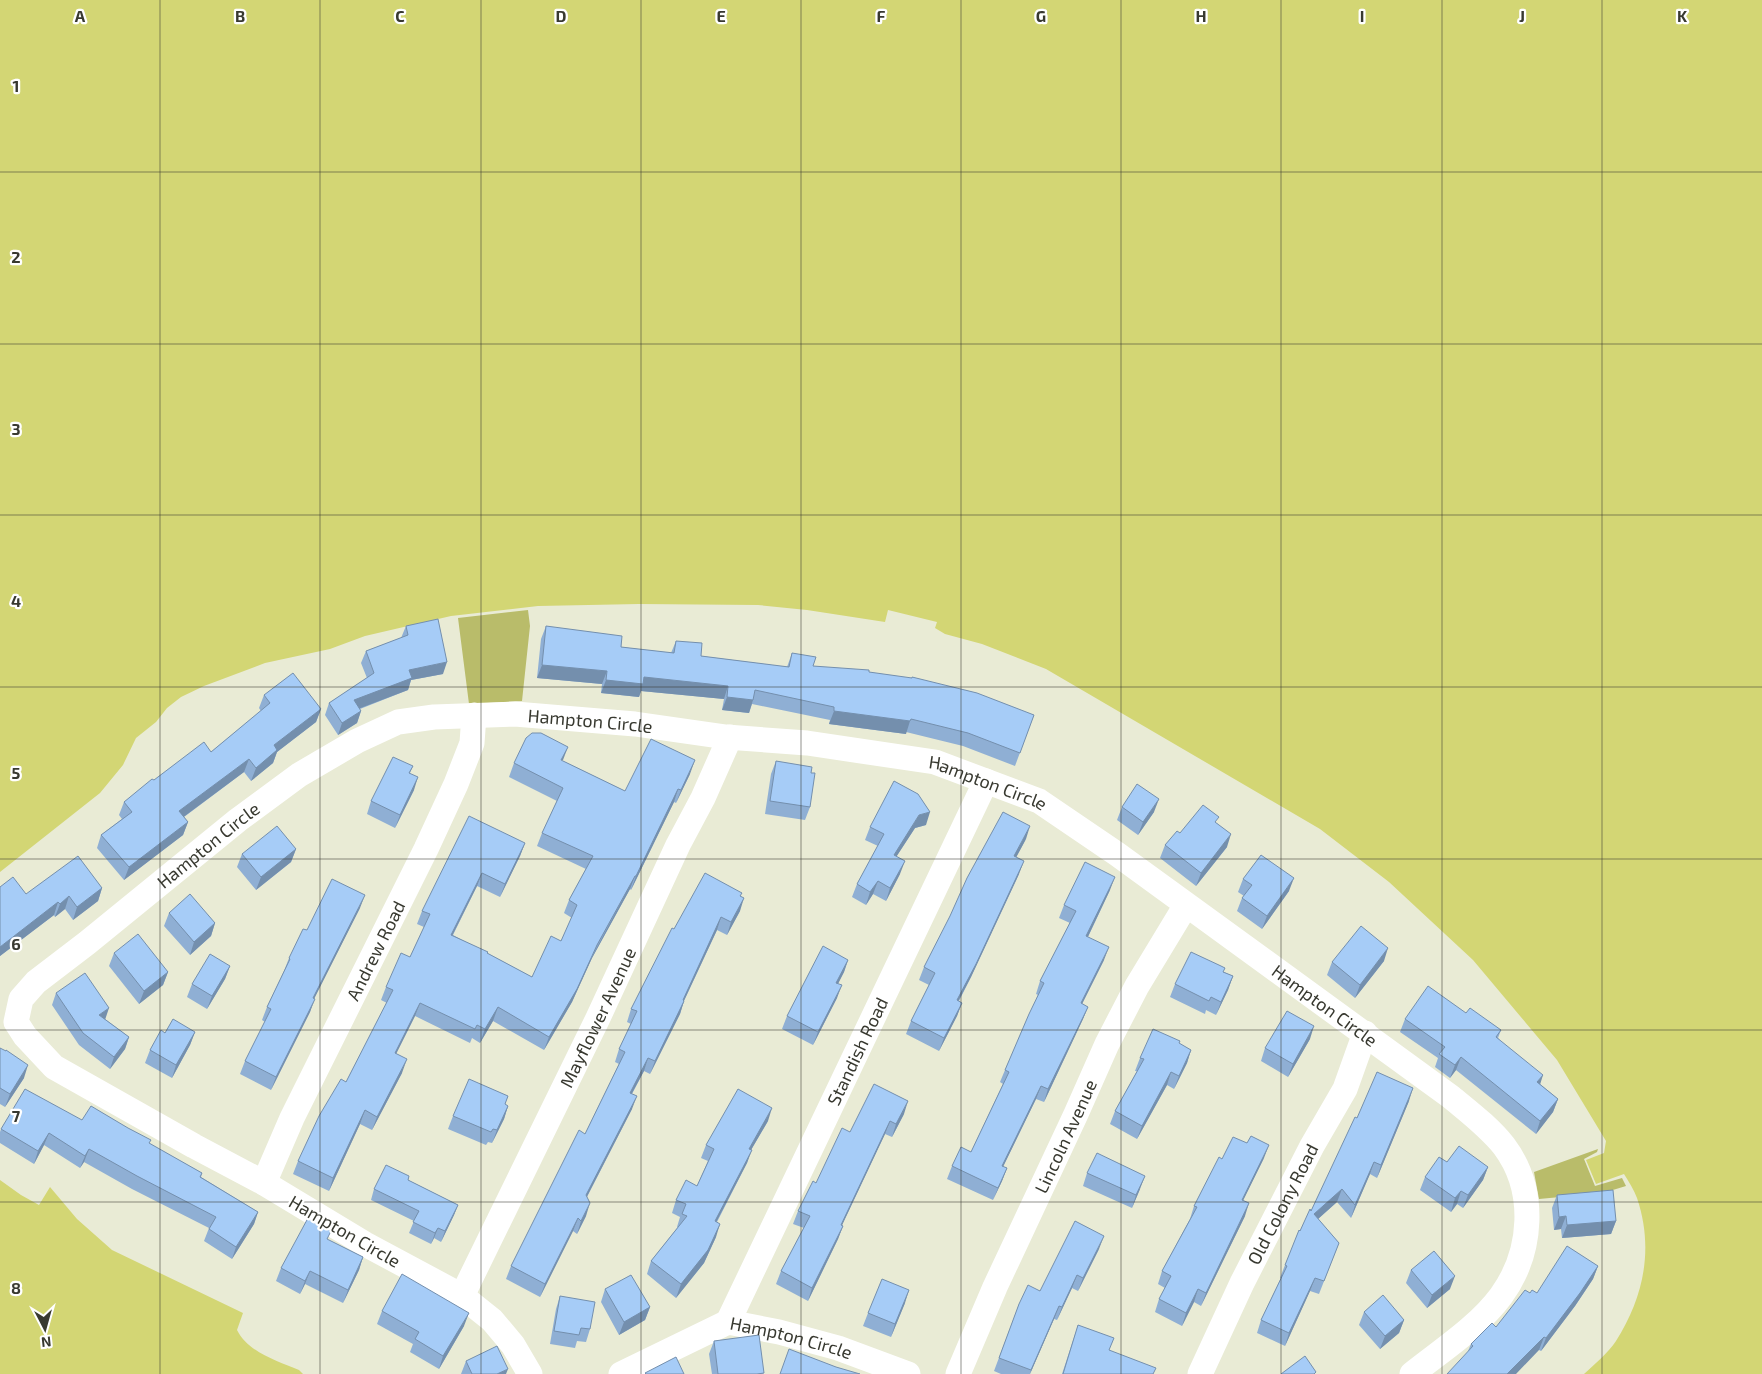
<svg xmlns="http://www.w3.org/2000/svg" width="1762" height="1374" viewBox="0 0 1762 1374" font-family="'Exo 2',sans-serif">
<rect width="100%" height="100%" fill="#e9ebd5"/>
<path fill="#b9bc6a" d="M528,610L530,626L522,701L469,704L458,618Z
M1598,1149L1597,1152L1584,1159L1595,1186L1622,1178L1626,1186L1603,1193L1539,1199L1534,1172Z"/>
<path fill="#d3d674" d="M0,0H1762V1374H1584C1595,1364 1608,1353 1616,1341C1644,1297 1654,1248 1637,1198C1634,1190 1629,1182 1624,1174L1596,1184L1586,1160L1604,1153L1606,1141L1557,1060L1473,960L1389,882L1320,829L1046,669L982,644L945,634L935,628L937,622L888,610L885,622L807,610L758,605L639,604L538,606L451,616L365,636L330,649L265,663L204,686L181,697L167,708L156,722L136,738L123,765L100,793L0,872Z
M0,1180L21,1195L39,1205L50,1187L77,1219L112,1250L243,1313L237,1330C248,1352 277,1361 299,1370L303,1374H0Z"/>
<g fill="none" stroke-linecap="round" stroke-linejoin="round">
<g stroke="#fff" stroke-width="25">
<path id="s1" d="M264,1183L292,1118L426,849L456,784L472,743L474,715"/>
<path id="s2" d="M462,1296L598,1018L678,845L703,798L730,737"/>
<path id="s3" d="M728,1322L986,781"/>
<path id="s4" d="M530,1374L513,1345L492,1320L462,1296L365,1244L264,1183L194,1146L54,1067L25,1036L16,1022L21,999L36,982L87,943L238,820L299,775L357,741L398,722L434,717L515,714L635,724L726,737L807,743L935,762L1039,801L1117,854L1451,1097C1469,1112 1489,1127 1504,1146C1537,1190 1533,1252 1501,1296C1478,1327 1442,1350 1412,1374"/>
<path id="s5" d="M621,1374L728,1322L779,1332L838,1348L908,1374"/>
<path id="s6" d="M958,1374L995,1287L1076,1114L1107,1044L1137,986L1186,905"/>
<path id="s7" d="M1200,1374L1242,1283L1312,1146L1345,1089L1365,1033"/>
</g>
</g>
<path fill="#8fafd4" d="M406,626L443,674L411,680L408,690L360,709L361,711L357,723L338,735L325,715L329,703L367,678L361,663L366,651L401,638Z
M546,626L621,647L671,653L676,641L701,656L787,667L792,653L813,666L869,672L1034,715L1015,766L963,746L906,732V734L829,724L830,720L752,704L749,713L722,710L724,699L641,691L639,697L601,693L602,684L537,678L541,639Z
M264,695L321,709L316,722L277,752L273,763L251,781L244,772L184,817L188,822L183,835L124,880L97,848L101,835L122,819L119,815L124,802L154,780L211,752L261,711L259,708Z
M563,761L625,791L690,774L676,803L674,802L631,890L630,889L592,958L572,1002L544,1050L493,1021L480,1043L472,1038L470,1043L415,1016L396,1054L402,1073L372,1130L360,1124L329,1191L293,1174L298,1161L346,1082L387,1003L381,1000L386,987L410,957L424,927L417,924L422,911L525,843L520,856L500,897L477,886L453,935L532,977L561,941L572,918L564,913L569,900L586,869L537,846L542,833L557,801L509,777L514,763Z
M776,761L811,773L810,807L805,820L765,814L771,774Z
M413,766L410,773L414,790L395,828L367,814L371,801Z
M1122,807L1154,812L1138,835L1117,820Z
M1217,823L1227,847L1196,886L1160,858L1165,845L1180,833Z
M926,825L915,828L896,857L900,874L886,901L873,894L866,905L852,897L857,884L878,846L865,840L870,827Z
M1026,839L1016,857L1019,874L971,977L959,1001L962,1003L957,1016L939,1051L906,1034L911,1021L929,985L919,980L924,967Z
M296,849L291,862L256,890L237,867L242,854Z
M1243,879L1289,891L1262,929L1237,911L1242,898L1244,896L1238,892Z
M0,887L26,894L102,888L98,901L73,920L65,909L55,917L54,915L0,956Z
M1110,890L1088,937L1104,960L1082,1004L1088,1007L1083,1019L1044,1102L1036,1099L1003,1167L1007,1168L1002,1181L993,1200L947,1179L952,1166L971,1152L1003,1084L1000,1082L1005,1070L1038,995L1036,994L1040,981L1070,923L1059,918L1064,905Z
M741,896L740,911L727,935L717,930L684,1001L680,1014L650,1074L644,1071L632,1094V1109L587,1197L586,1216L577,1234L573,1231L540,1297L506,1279L511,1266L585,1134L619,1064L615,1062L619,1049L631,1024L627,1022L631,1009L674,929Z
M360,908L314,998L310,1012L271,1090L240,1074L245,1061L265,1022L262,1020L267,1007L284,971L289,958L307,930Z
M169,913L215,923L211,936L190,955L164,926Z
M114,953L168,972L163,985L139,1004L109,966Z
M848,960L844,972L838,983L837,998L813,1045L782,1029L787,1016Z
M1384,961L1355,998L1327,975L1332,962Z
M230,966L225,979L207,1009L187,997L192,984Z
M1224,972L1233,976L1228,990L1216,1015L1206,1010L1205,1014L1170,997L1175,984Z
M56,993L105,1019L129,1037L125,1049L110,1069L79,1045L52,1005Z
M1466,1013L1501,1030L1498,1038L1540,1084L1558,1099L1553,1112L1536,1134L1456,1070L1450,1078L1435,1067L1438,1058L1400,1032L1405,1019Z
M195,1032L190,1045L172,1078L145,1063L150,1050L165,1033Z
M1310,1039L1288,1077L1261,1061L1265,1048Z
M1179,1044L1191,1050L1187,1063L1174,1089L1167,1085L1137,1139L1110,1124L1115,1111L1137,1071H1135L1140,1058Z
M0,1048L24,1078L5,1107L0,1104Z
M508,1096L505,1104L508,1106L504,1119L492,1143L488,1142L486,1145L448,1129L453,1116Z
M1409,1101L1377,1178L1370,1174L1351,1218L1337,1202L1318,1219L1339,1243L1319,1294L1310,1291L1285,1346L1257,1333L1261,1320L1281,1278H1280L1285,1265L1300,1231L1311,1211L1357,1118Z
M904,1114L892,1137L885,1134L842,1225L843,1226L838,1239L808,1301L776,1284L781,1271L804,1228L793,1224L798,1211L850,1132Z
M82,1120L150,1144L202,1173L201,1177L258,1212L254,1224L232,1259L204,1241L209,1228L132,1189L84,1162L80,1168L44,1145L34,1164L0,1143V1132L1,1129Z
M768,1121L751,1150L747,1163L717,1222L716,1237L704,1263L676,1298L647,1274L651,1261L678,1227H677L680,1217L672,1213L676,1200L697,1186L708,1161L701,1158L706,1145Z
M1264,1158L1243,1200L1245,1216L1201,1306L1194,1302L1182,1326L1155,1312L1159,1299L1165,1288L1158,1284L1162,1271L1190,1219L1194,1206Z
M1447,1162L1488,1167L1483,1180L1463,1208L1457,1204L1451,1212L1420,1190L1425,1177Z
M1087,1173L1140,1189L1132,1208L1083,1186Z
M408,1180L458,1205L454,1215L441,1242L434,1238L431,1244L409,1233L414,1221L371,1200L374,1189Z
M1557,1195L1616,1221L1611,1234L1562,1238L1561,1229L1554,1230L1552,1208Z
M328,1240L363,1257L359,1270L343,1303L305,1284L300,1294L276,1281L281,1268Z
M1099,1249L1078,1291L1072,1288L1057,1320L1054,1319L1030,1374H1001L994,1371L1019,1304L1040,1291Z
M1598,1266L1593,1279L1575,1306L1541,1351L1539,1350L1468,1351L1471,1344L1496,1327L1537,1293Z
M1411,1270L1450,1289L1427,1308L1406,1283Z
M605,1289L650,1307L645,1320L619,1335L601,1302Z
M560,1296L590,1329L586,1342L577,1341L575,1348L550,1344L556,1309Z
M905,1303L891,1337L863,1326L868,1313Z
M382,1311L464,1326L439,1369L410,1352L413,1344L377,1324Z
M1364,1312L1404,1320L1399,1333L1380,1349L1359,1325Z
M1078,1325L1109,1350L1154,1374H1062Z
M714,1341L764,1374H712L709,1354Z
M466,1361L506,1374H461Z"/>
<path fill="#748fad" d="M447,662L443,674L411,680L408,690L350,712L354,700L409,670Z
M542,665L607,671L602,684L537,678Z
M644,677L728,686L724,699L641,691L639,697L601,693L606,680Z
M727,697L753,700L749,713L722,710Z
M321,709L316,722L277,752L273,763L251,781L256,768L274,745Z
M361,711L357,723L338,735L342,723Z
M834,711L910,721L906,734L829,724Z
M568,747L563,760H561Z
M249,759L244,772L174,824L179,811Z
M695,760L690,774L676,803L681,790Z
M418,777L414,790L395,828L400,815Z
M678,789L674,802L631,890L636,876Z
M1159,799L1154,812L1138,835L1143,822Z
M930,812L926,825L915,828L889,868L894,855L919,815Z
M188,822L183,835L124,880L129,867Z
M1030,826L1026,839L1010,869L1014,856Z
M1231,834L1227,847L1196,886L1201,873Z
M525,843L520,856L500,897L505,884Z
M296,849L291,862L256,890L261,877Z
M905,861L900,874L886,901L890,888Z
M1024,861L1019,874L971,977L952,1013L957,1000Z
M482,873L477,886L446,948L451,935Z
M635,876L630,889L592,958L572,1002L544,1050L549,1037Z
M1115,877L1110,890L1082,949L1086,936Z
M1294,878L1289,891L1262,929L1267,916Z
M878,881L873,894L866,905L870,892Z
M102,888L98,901L73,920L77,907Z
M365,895L360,908L308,1011L313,998Z
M69,896L65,909L55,917L60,904Z
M744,898L740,911L727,935L731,922Z
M58,902L54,915L0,956V947Z
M721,917L717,930L681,1007L684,1001L680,1014L650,1074L655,1061Z
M215,923L211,936L190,955L194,942Z
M1109,947L1104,960L1076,1016L1081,1003Z
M1388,948L1384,961L1355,998L1360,985Z
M848,960L844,972L832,996L836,983Z
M230,966L225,979L207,1009L212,996Z
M168,972L163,985L139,1004L144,991Z
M1233,976L1228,990L1216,1015L1221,1002Z
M842,985L837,998L813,1045L818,1032Z
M315,999L310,1012L271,1090L276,1077Z
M420,1003L415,1016L390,1066L395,1053Z
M962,1003L957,1016L939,1051L944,1038Z
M498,1007L493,1021L480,1043L485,1029Z
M1088,1007L1083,1019L1044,1102L1048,1089Z
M109,1008L105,1020L99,1015Z
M1314,1026L1310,1039L1288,1077L1293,1064Z
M195,1032L190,1045L172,1078L176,1065Z
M129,1037L125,1049L110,1069L114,1057Z
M1191,1050L1187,1063L1174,1089L1179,1076Z
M1461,1057L1456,1070L1450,1078L1455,1065Z
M648,1058L644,1071L625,1106L630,1093Z
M407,1059L402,1073L372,1130L377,1117Z
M28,1065L24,1078L5,1107L10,1094Z
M1171,1072L1167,1085L1137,1139L1142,1126Z
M1543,1075L1539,1088L1537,1082Z
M1041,1086L1036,1099L997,1179L1002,1166Z
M1413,1088L1409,1101L1377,1178L1381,1165Z
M637,1096L632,1109L581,1208L586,1195Z
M1558,1099L1553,1112L1536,1134L1540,1121Z
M908,1101L904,1114L892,1137L896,1124Z
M508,1106L504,1119L492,1143L497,1130Z
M772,1108L768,1121L744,1162L749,1149Z
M365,1110L360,1124L329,1191L333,1178Z
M890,1121L885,1134L836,1238L841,1225Z
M49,1133L44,1145L34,1164L38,1151Z
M1269,1145L1264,1158L1237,1213L1242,1200Z
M89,1149L84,1162L80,1168L85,1156Z
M752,1150L747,1163L710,1234L715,1221Z
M1374,1162L1370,1174L1351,1218L1355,1205Z
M1488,1167L1483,1180L1463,1208L1468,1195Z
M1007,1168L1002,1181L993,1200L998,1188Z
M1145,1176L1140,1189L1132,1208L1136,1195Z
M1342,1189L1337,1202L1309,1227L1314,1214Z
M1461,1191L1457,1204L1451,1212L1455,1198Z
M590,1203L586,1216L577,1234L581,1221Z
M1249,1203L1245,1216L1201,1306L1206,1293Z
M458,1205L454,1215L441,1242L445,1231Z
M258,1212L254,1224L232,1259L236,1247Z
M1566,1216L1561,1229L1554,1230L1559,1217Z
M578,1218L573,1231L540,1297L545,1284Z
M1616,1221L1611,1234L1562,1238L1567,1225Z
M720,1224L716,1237L704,1263L676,1298L681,1284Z
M843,1226L838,1239L808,1301L812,1288Z
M438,1228L434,1238L431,1244L435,1233Z
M1104,1236L1099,1249L1078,1291L1083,1278Z
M363,1257L359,1270L343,1303L348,1290Z
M1598,1266L1593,1279L1575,1306L1541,1351L1546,1338Z
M310,1271L305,1284L300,1294L305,1281Z
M1077,1275L1072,1288L1057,1320L1062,1307Z
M1455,1276L1450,1289L1427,1308L1432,1295Z
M1315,1278L1310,1291L1285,1346L1289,1333Z
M1198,1289L1194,1302L1182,1326L1186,1313Z
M909,1290L905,1303L891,1337L895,1324Z
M1059,1306L1054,1319L1030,1374L1031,1370Z
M650,1307L645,1320L619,1335L624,1322Z
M469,1313L464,1326L439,1369L443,1356Z
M1404,1320L1399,1333L1380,1349L1385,1336Z
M1544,1337L1539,1350L1516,1374H1507Z
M508,1369L506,1374H497Z"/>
<path fill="#a6ccf7" stroke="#748fad" d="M438,619L447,662L409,670L412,678L354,700L361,711L342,723L329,703L374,673L366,651L408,635L406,626Z
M546,626L622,636L621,647L674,653L676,641L702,643L701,656L789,667L792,653L816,657L813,666L869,670V672L912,678V677L977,693L1034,715L1020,753L968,733L911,719L910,721L834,711V707L755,690L753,700L727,697L728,686L644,677L643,684L606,680L607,671L542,665Z
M293,673L321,709L274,745L277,750L256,768L249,759L179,811L188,822L129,867L101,835L132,812L124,802L152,779L154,780L204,742L211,752L270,703L264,695Z
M532,733H541L568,747L561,760L625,791L651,739L695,760L681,790L678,789L636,876H635L597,945L577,989L549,1037L498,1007L485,1029L477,1025L475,1029L420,1003L395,1053L407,1059L377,1117L365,1110L333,1178L298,1161L319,1116L341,1079L346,1082L393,990L386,987L401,953L410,957L430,914L422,911L469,816L525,843L505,884L482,873L451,935L488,952L487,953L532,977L551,936L561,941L577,905L569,900L593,856L542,833L563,788L514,763L526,738Z
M393,757L413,766L409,773L418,777L400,815L371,801Z
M776,761L812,767L811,773H815L810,807L770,801Z
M894,781L918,794L930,812L919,815L894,855L905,861L890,888L878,881L870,892L857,884L884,834L870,827Z
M1137,784L1159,799L1143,822L1122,807Z
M1203,805L1219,817L1215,822L1231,834L1201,873L1165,845L1177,831L1180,833Z
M1003,812L1030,826L1014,856L1024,861L976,964L957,1000L962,1003L944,1038L911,1021L935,973L924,967L950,916L967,878Z
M277,826L296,849L261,877L242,854Z
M1261,855L1294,878L1267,916L1242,898L1252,885L1243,879Z
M78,856L102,888L77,907L69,896L60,904L58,902L0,947V887L13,877L26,894Z
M1085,862L1115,877L1086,936L1109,947L1081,1003L1088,1007L1048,1089L1041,1086L1002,1166L1007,1168L998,1188L952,1166L961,1147L971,1152L1009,1072L1005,1070L1029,1014L1044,983L1040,981L1076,911L1064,905Z
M705,873L742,893L740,896L744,898L731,922L721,917L683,1000L684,1001L655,1061L648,1058L630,1093L637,1096L586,1195L590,1203L581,1221L578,1218L545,1284L511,1266L579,1130L585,1134L625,1052L619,1049L637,1011L631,1009L672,928L674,929Z
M332,879L365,895L313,998L315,999L276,1077L245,1061L271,1009L267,1007L290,959L289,958L303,929L307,930Z
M190,894L215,923L194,942L169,913Z
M1361,926L1388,948L1360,985L1332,962Z
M138,934L168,972L144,991L114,953Z
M823,946L848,960L836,983L842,985L818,1032L787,1016Z
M1191,952L1221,966L1225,968L1223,972L1233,976L1221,1002L1211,997L1209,1001L1175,984Z
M210,954L230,966L212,996L192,984Z
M85,973L109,1008L99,1015L129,1037L114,1057L83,1033L56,993Z
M1428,986L1466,1013L1470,1008L1501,1030L1496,1037L1543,1075L1537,1082L1558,1099L1540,1121L1461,1057L1455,1065L1439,1054L1445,1047L1405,1019Z
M1287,1011L1314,1026L1293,1064L1265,1048Z
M173,1019L195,1032L176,1065L150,1050L161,1030L165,1033Z
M1153,1029L1180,1041L1179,1043L1191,1050L1179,1076L1171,1072L1142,1126L1115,1111L1144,1059L1140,1058Z
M0,1048L6,1051V1050L28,1065L10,1094L0,1088Z
M1377,1072L1413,1088L1381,1165L1374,1162L1355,1205L1342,1189L1314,1214L1339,1243L1324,1281L1315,1278L1289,1333L1261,1320L1287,1266L1285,1265L1299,1230L1300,1231L1310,1209L1311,1211L1355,1117L1357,1118Z
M469,1079L508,1096L505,1104L508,1106L497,1130L493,1129L491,1132L453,1116Z
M874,1084L908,1101L896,1124L890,1121L841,1225L843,1226L812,1288L781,1271L810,1216L798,1211L813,1181L816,1183L842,1128L850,1132Z
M25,1089L82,1120L91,1106L128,1128L151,1140L149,1143L202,1173L200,1177L258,1212L236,1247L209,1229L216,1217L137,1176L89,1149L85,1156L49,1133L38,1151L1,1129Z
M738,1089L772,1108L749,1149L752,1150L715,1221L720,1224L708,1250L681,1284L651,1261L687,1216L682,1214L686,1204L676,1200L686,1180L697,1186L714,1149L706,1145Z
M1251,1136L1269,1145L1242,1200L1249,1203L1206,1293L1198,1289L1186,1313L1159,1299L1171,1276L1162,1271L1197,1207L1194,1206L1219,1157L1222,1159L1233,1137L1247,1143Z
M1459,1146L1488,1167L1468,1195L1461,1191L1455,1198L1425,1177L1439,1157L1447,1162Z
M1097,1153L1145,1176L1136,1195L1087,1173Z
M386,1165L409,1176L408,1180L458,1205L445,1231L438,1228L435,1233L413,1222L419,1211L374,1189Z
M1613,1190L1616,1221L1567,1225L1566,1216L1559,1217L1557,1195Z
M308,1218L331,1231L327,1239L363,1257L348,1290L310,1271L305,1281L281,1268Z
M1075,1221L1104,1236L1083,1278L1077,1275L1062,1307L1059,1306L1031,1370L999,1358L1019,1304L1028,1285L1040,1291Z
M1567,1246L1598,1266L1580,1293L1546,1338L1544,1337L1507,1374H1447L1473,1346L1471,1344L1492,1323L1496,1327L1525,1290L1530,1293L1532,1290L1537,1293Z
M1434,1251L1455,1276L1432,1295L1411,1270Z
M402,1274L469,1313L443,1356L415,1339L419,1332L382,1311Z
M631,1275L650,1307L624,1322L605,1289Z
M882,1279L909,1290L895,1324L868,1313Z
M1383,1295L1404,1320L1385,1336L1364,1312Z
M560,1296L595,1302L590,1329L581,1328L579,1335L554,1331Z
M1078,1325L1114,1338L1109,1350L1156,1368L1153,1374H1063Z
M759,1335L764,1373L757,1374H718L714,1341Z
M497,1346L508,1369L497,1374H472L466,1361Z
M789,1349L836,1367L860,1374H780Z
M1305,1356L1316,1372L1314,1374H1281Z
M676,1357L684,1374H646L645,1373Z"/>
<path fill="none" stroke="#383930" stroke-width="1" stroke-opacity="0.55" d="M160,0V1374M320,0V1374M481,0V1374M641,0V1374M801,0V1374M961,0V1374M1121,0V1374M1281,0V1374M1442,0V1374M1602,0V1374M0,172H1762M0,344H1762M0,515H1762M0,687H1762M0,859H1762M0,1030H1762M0,1202H1762"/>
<g text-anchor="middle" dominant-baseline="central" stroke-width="4.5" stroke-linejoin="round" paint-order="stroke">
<g font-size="18" fill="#383930" stroke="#fff">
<text stroke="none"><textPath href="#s4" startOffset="1318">Hampton Circle</textPath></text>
<text stroke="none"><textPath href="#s4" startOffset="1722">Hampton Circle</textPath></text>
<text stroke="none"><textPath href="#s4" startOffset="898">Hampton Circle</textPath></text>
<text stroke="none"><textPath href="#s1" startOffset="258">Andrew Road</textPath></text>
<text stroke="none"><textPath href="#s4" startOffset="2128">Hampton Circle</textPath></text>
<text stroke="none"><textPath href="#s2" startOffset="310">Mayflower Avenue</textPath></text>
<text stroke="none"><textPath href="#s3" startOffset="300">Standish Road</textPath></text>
<text stroke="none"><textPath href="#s6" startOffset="261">Lincoln Avenue</textPath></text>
<text stroke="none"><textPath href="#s7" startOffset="189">Old Colony Road</textPath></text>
<text transform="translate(345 1231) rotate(30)">Hampton Circle</text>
<text stroke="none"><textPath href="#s5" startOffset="184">Hampton Circle</textPath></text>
</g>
</g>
<g font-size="16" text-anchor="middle" font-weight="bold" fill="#383930" stroke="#fff" stroke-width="4.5" stroke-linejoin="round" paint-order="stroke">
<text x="80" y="22">A</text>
<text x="240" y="22">B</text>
<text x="400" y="22">C</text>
<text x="561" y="22">D</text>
<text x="721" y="22">E</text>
<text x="881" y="22">F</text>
<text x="1041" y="22">G</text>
<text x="1201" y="22">H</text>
<text x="1362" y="22">I</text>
<text x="1522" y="22">J</text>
<text x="1682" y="22">K</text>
<text x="16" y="92">1</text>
<text x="16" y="263">2</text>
<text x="16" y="435">3</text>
<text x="16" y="607">4</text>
<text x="16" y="779">5</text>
<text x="16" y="950">6</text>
<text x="16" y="1122">7</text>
<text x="16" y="1294">8</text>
</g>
<g transform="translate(45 1329) rotate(174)" stroke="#ffffff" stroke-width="4" paint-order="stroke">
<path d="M0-4L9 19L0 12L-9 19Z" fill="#383930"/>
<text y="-8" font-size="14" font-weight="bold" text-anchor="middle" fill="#383930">N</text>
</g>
</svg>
